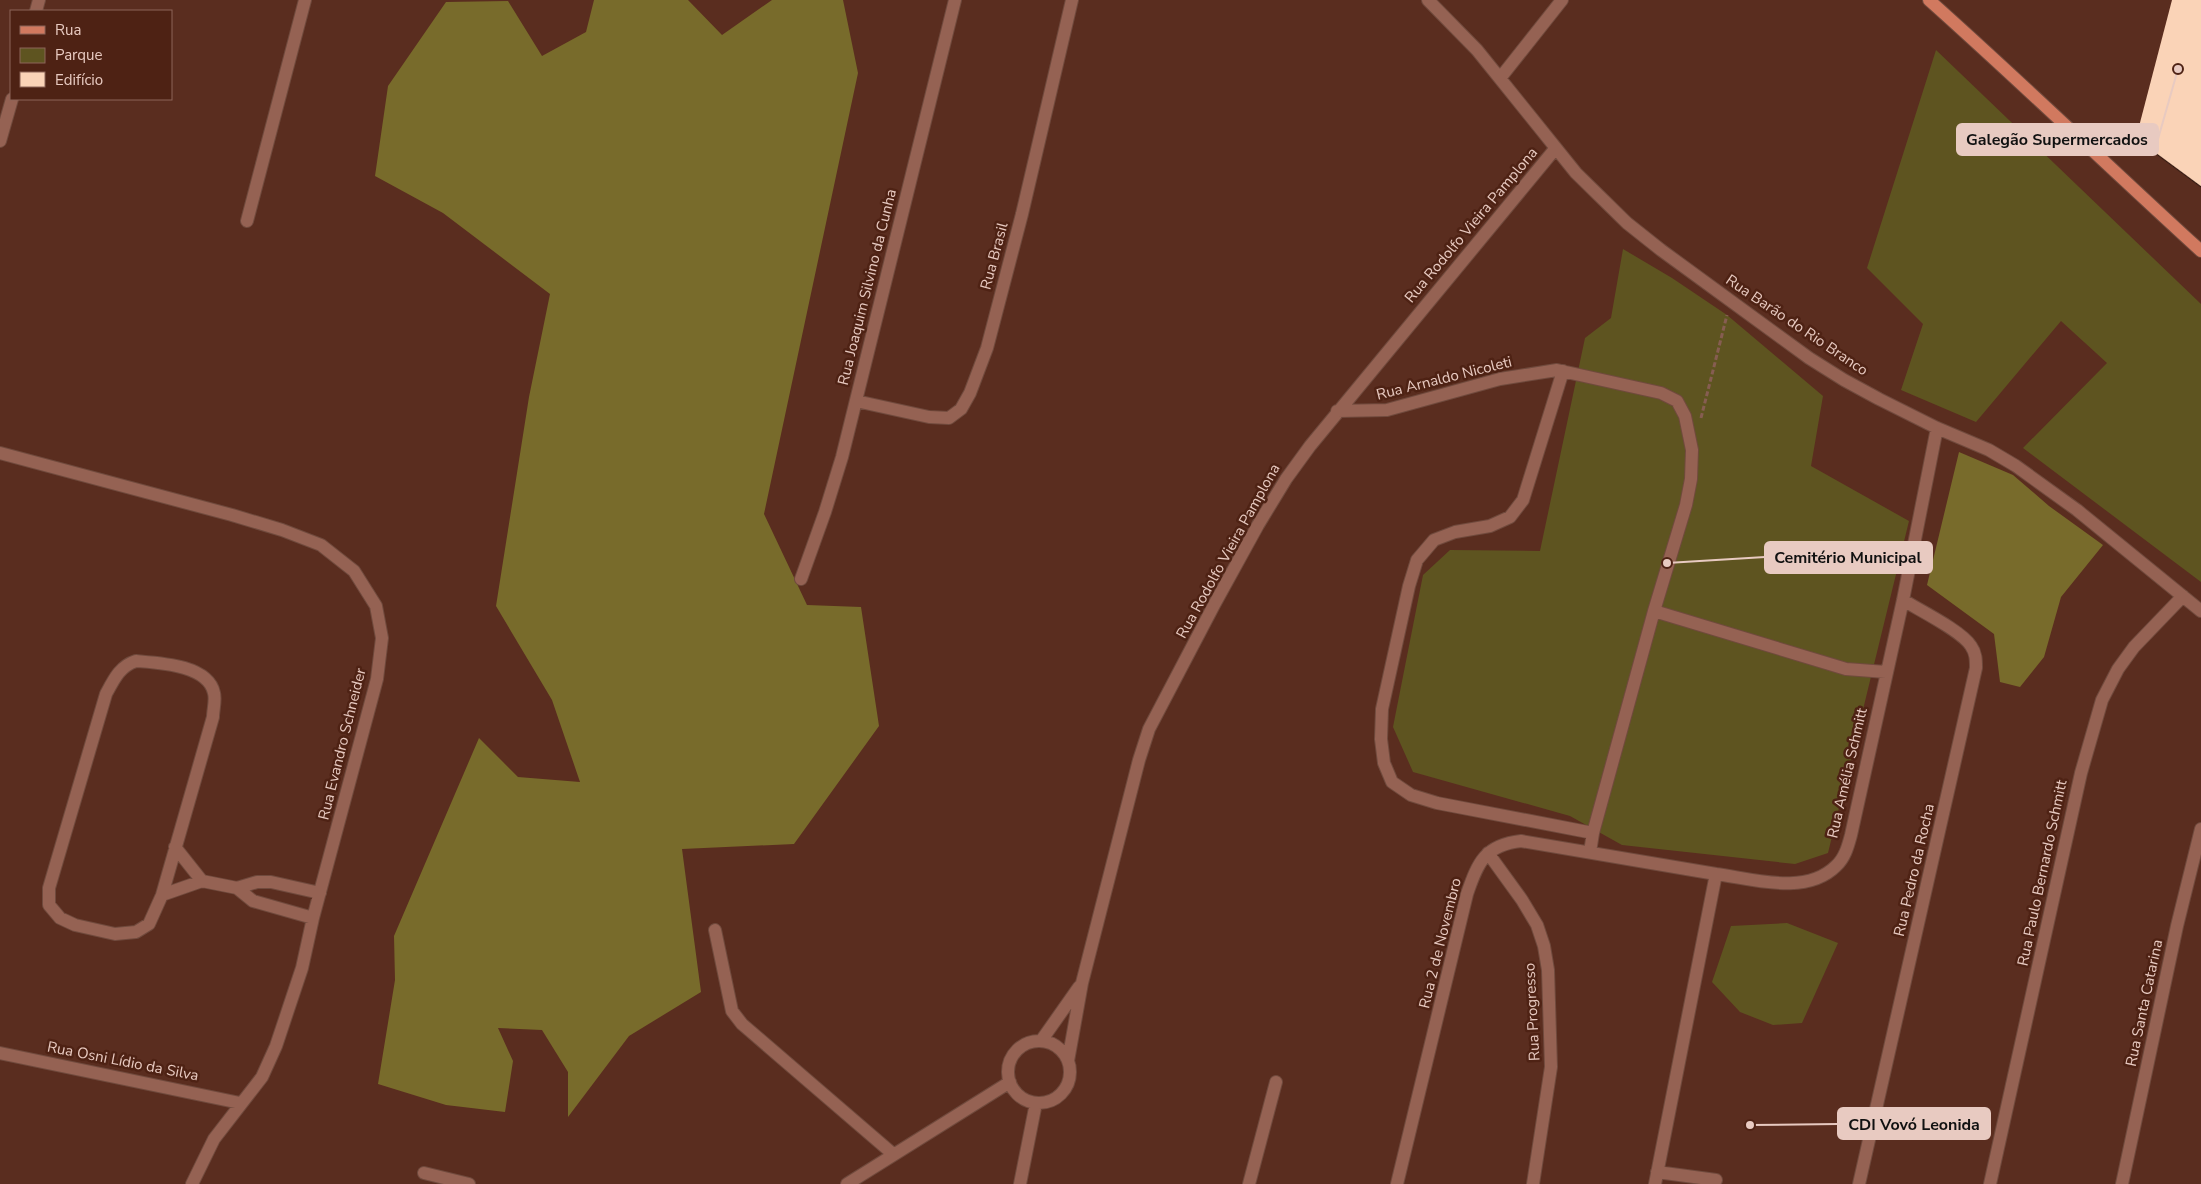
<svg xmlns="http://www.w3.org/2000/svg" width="2201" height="1184" viewBox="0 0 2201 1184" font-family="'Nunito Sans',sans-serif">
<defs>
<filter id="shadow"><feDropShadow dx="4.5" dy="4.5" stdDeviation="0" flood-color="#0009"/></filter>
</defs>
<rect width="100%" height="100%" fill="#5a2d1f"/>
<path fill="#5e5420" d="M1936,50L2201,304V582L2023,448L2107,363L2061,321L1976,422L1901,390L1923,324L1867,268Z
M1623,249L1672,278L1727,315L1823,396L1811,466L1909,521L1828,853L1795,864L1622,845L1570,816L1413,772L1393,727L1423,575L1450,550L1540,551L1585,338L1611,318Z
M1787,923L1838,943L1802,1023L1773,1025L1740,1012L1712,982L1731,926Z"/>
<path fill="#786b2b" d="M594,0H688L722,35L772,0H843L858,73L764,514L807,605L861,607L879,726L794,844L682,849L701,992L629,1036L568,1117V1072L542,1030L498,1028L513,1061L505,1112L446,1105L378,1084L395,980L394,936L479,738L518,777L580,782L552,700L496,606L529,397L550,294L443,213L375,176L388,86L446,2L508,1L542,56L586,32Z
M1959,452L2013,475L2049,506L2103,545L2061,597L2044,657L2020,687L2000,682L1994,634L1927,585Z"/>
<path fill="#fad3b7" filter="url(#shadow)" d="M2172,0H2201V186L2136,138Z"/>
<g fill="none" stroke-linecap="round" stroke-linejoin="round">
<defs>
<path id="minor" d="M1428,0L1477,50L1576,173L1627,223L1661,250L1809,358L1844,380L1879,399L1937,428L1989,450L2016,466L2077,510L2201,611
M36,11L39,0
M1501,77L1562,0
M0,141L12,99
M247,221L305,0
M1563,371L1523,500L1510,517L1490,526L1455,532L1434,540L1417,560L1409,586L1382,709L1381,739L1384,763L1392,782L1411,795L1437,803L1593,833L1590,852
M856,401L929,417L949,418L961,409L970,393L987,348L1022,214L1072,0
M1337,411L1387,410L1500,379L1557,370L1661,393L1677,401L1685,416L1692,450L1691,479L1686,505L1654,611L1593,833
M0,453L232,515L282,530L321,545L354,571L376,606L382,638L377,679L313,918L302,968L276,1046L262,1077L214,1139L192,1184
M801,579L825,512L842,457L955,0
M1654,611L1846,669L1886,672
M136,661C160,663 208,665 214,693C216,700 213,710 213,717L162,895L149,924L136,932L115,934L75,925L60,918L49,905V888L106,694C114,679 120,666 136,661Z
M175,847L202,881
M1488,853L1522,900L1537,925L1544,946L1548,970L1551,1067L1533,1184
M237,888L253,901L313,918
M162,895L202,881L237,888L257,882H271L320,893
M715,930L732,1011L742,1024L893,1154
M1041,1041L1079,987
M1008 1072a31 31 0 1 1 62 0a31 31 0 1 1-62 0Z
M0,1053L240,1103
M1068,1061L1082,983L1139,760L1149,729L1214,605L1258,525L1286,479L1310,446L1555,149
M1657,1172L1716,1180
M424,1173L469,1184
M847,1184L1010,1082
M1020,1184L1036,1103
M1249,1184L1276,1082
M1397,1184L1467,894C1478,862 1485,845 1521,841L1716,874
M1655,1184L1716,874C1753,879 1806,896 1836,866C1845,858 1848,846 1851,835L1903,600L1937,428
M1859,1184L1976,668C1976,660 1976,653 1971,646C1962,631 1919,610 1903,600
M1990,1184L2081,773L2102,700L2118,669L2134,647L2183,596
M2122,1184L2177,926L2201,829"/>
<path id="major" d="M1929,0C2021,82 2110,168 2201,251"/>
</defs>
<use href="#minor" stroke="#704a3d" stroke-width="14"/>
<use href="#major" stroke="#704a3d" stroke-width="14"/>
<path stroke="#865d51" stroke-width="3" stroke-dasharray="5 2.5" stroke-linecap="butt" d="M1701,418L1727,315"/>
<use href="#minor" stroke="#956253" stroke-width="12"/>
<use href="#major" stroke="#d1795f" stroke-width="12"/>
</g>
<g text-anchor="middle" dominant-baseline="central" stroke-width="5" stroke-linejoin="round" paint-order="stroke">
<g font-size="15" fill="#e8cac1" stroke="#4e2214">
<text transform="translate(1471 225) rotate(-50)">Rua Rodolfo Vieira Pamplona</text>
<text transform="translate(994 256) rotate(-75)">Rua Brasil</text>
<text transform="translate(867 287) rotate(-76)">Rua Joaquim Silvino da Cunha</text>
<text transform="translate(1797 325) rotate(34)">Rua Barão do Rio Branco</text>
<text transform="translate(1444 378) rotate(-14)">Rua Arnaldo Nicoleti</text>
<text transform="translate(1228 551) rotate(-61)">Rua Rodolfo Vieira Pamplona</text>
<text transform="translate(342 744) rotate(-76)">Rua Evandro Schneider</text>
<text transform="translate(1847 773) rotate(-77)">Rua Amélia Schmitt</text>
<text transform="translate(1914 870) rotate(-77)">Rua Pedro da Rocha</text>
<text transform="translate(2042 873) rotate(-78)">Rua Paulo Bernardo Schmitt</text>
<text transform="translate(1440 943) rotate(-76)">Rua 2 de Novembro</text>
<text transform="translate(2144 1003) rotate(-78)">Rua Santa Catarina</text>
<text transform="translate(1532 1012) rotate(-93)">Rua Progresso</text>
<text transform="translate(123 1061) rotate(11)">Rua Osni Lídio da Silva</text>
</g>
</g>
<path fill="none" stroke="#e8cac1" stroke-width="2" d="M2178 69L2158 139M1667 563L1765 557M1750 1125L1838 1124"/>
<g fill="#e8cac1" stroke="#4e2214" stroke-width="2">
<circle cx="2178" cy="69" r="5"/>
<circle cx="1667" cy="563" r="5"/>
<circle cx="1750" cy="1125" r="5"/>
</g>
<g fill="#e8cac1" stroke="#e8cac1" stroke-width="2">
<rect x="1957" y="124" width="201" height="31" rx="5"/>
<rect x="1765" y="542" width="167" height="31" rx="5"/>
<rect x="1838" y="1108" width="152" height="31" rx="5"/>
</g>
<g font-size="16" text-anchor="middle" font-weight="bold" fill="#111">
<text x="2057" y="145">Galegão Supermercados</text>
<text x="1848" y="563">Cemitério Municipal</text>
<text x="1914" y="1130">CDI Vovó Leonida</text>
</g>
<rect x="10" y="10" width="162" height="90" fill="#4e2214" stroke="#8c6559"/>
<rect x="20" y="26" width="25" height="8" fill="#d1795f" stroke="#8c6559"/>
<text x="55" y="35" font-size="15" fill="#e8cac1">Rua</text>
<rect x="20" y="48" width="25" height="15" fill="#5e5420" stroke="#8c6559"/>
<text x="55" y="60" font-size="15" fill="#e8cac1">Parque</text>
<rect x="20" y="72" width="25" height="15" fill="#fad3b7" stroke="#8c6559"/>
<text x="55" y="85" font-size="15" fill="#e8cac1">Edifício</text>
</svg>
